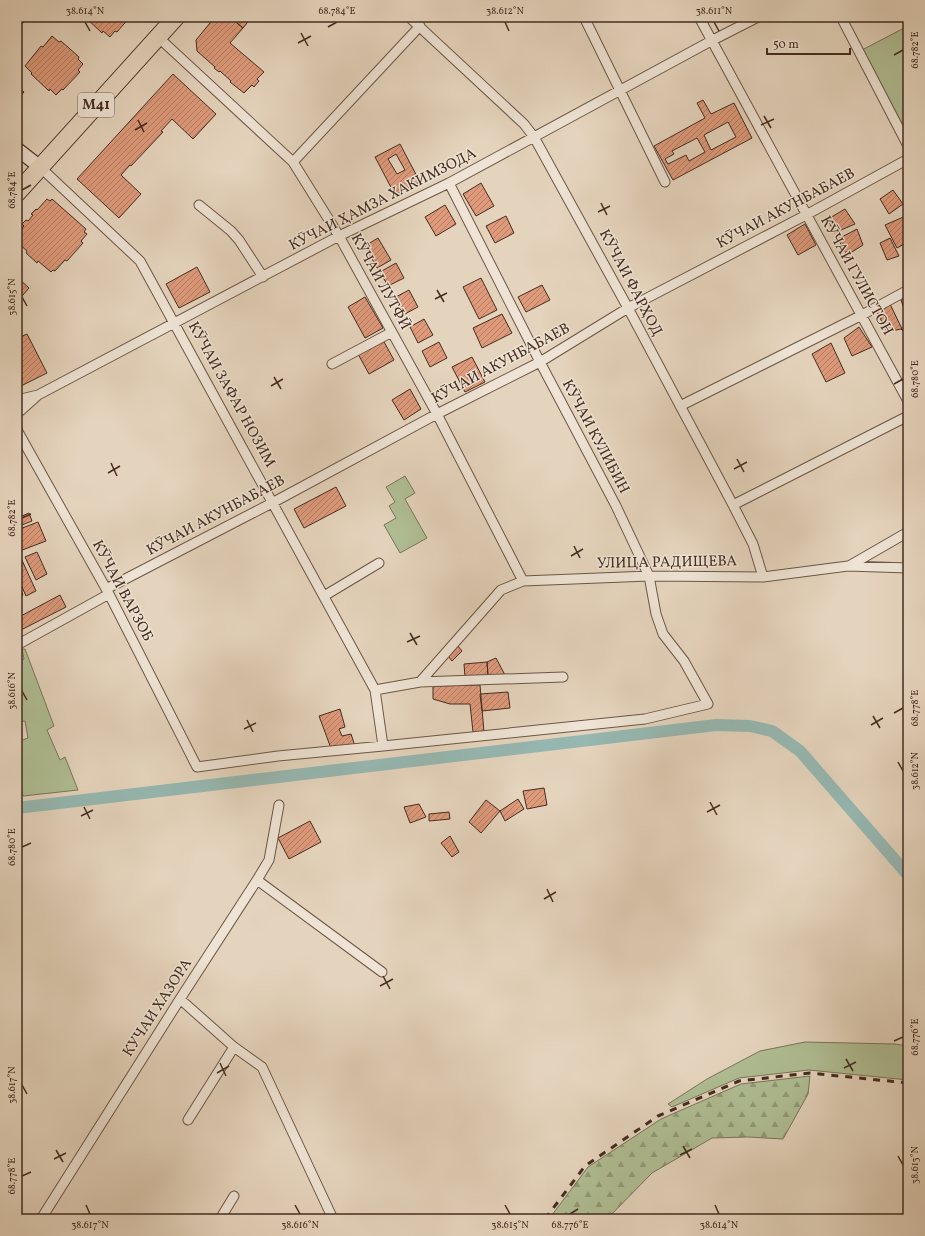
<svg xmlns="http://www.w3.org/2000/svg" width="925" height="1236" viewBox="0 0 925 1236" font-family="Vollkorn,serif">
<defs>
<pattern id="forest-firs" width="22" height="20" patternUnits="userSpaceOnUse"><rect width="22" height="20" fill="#b0be94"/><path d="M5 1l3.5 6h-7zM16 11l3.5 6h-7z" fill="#919b78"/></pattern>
<pattern id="building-hatch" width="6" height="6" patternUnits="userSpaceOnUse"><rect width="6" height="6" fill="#de9a7b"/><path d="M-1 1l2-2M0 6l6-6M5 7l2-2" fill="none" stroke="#b67e64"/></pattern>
</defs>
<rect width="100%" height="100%" fill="#e5d4bd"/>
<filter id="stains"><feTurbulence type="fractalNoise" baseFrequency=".005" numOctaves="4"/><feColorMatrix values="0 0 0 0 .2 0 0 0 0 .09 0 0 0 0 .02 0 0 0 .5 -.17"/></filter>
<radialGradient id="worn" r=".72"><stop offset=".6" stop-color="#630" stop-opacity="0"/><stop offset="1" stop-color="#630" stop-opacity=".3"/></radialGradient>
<path fill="#b0be94" stroke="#7a755a" d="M906,27L908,31V141L860,51Z
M405,476L415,493L405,499L427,538L400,553L384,525L396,518L389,506L395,502L386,487Z
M22,649H25L54,726L47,730L60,760L65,757L78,790L23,796L17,771V742L28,738L25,721L17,722V664L24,659Z
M805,1042L895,1044L908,1046V1080L809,1070L739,1078L672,1107L668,1104L707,1079L760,1051Z"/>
<path fill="url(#forest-firs)" stroke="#7a755a" d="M810,1076L808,1094L783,1139L748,1137L712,1138L652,1173L607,1219H549L588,1167L661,1119L741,1084Z"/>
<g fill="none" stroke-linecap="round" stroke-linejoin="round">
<path stroke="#96b8b2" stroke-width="12" d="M17,808L716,725L750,726L772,731L800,751L908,875"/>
</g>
<path fill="url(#building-hatch)" stroke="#442c20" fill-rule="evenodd" d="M17,17H29L17,29Z
M85,17H130L117,32L115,31L110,37L103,31L102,33Z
M215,17H230L243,28L230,43L264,72L257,79L259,81L254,87L252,85L244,93L230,82L231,81L220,71L219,72L214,68L215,67L197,51L196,40Z
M230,17H252L243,28Z
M52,36L59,42L61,41L79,57L78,59L83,64L78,70L80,72L63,90L62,89L56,95L50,89L49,91L31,74L32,73L25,66L41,46L43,47Z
M173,74L216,114L193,139L172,119L161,131L163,132L131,166L130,165L121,175L141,194L119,218L77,179Z
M17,86L24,92L17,100Z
M703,100L711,114L734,103L752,138L673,180L654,146L705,118L697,103ZM728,122L736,137L711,150L704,135ZM697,138L705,152L689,161L686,155L668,164L665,159L674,154L672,151Z
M400,144L420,182L395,195L375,157ZM396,154L405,170L397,174L388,159Z
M481,183L494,206L476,216L463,194Z
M893,190L903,204L889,214L880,199Z
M47,199L50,201L52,199L86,229L84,232L87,234L81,241L83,243L67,261L65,260L55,271L53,270L51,272L38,261L37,263L26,253L27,251L17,242V234L24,226L22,224L26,220L28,221L33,215L31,214L36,209L37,210Z
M445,205L456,224L436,236L425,217Z
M845,209L855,224L834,233L828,219Z
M908,215V242L897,248L885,225Z
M506,216L514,233L495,243L486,226Z
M805,224L816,245L798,255L787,235Z
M857,229L863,245L847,255L838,239Z
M378,238L391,260L377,268L365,246Z
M890,238L899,256L887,260L880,243Z
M396,263L404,278L388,286L380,272Z
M197,267L210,292L179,308L166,284Z
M17,277L29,288L17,302Z
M481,278L497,310L479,319L463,287Z
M542,285L550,300L526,312L518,297Z
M409,290L418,307L403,315L394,298Z
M908,293V304L903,306L900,297Z
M365,297L383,328L365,338L348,307Z
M890,304L903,331L901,329L887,332L876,310Z
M502,314L512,333L482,348L473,328Z
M424,319L433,335L418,343L410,327Z
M859,327L872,347L852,356L844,338Z
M27,334L47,373L17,388V335L18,338Z
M383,340L394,360L369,374L358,354Z
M439,342L447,358L430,367L422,351Z
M831,343L845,373L826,382L812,354Z
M472,357L485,382L465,392L452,367Z
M410,389L421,409L404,420L392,400Z
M336,487L346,506L304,528L294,509Z
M29,513L32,521L17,527V518Z
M38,522L46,541L17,552V530Z
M37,552L47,574L36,580L25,557Z
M21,558L36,591L26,596L17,576V560Z
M17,581L23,595L17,598Z
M60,595L66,607L17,632V618Z
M457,645L462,651L452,661L447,655Z
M496,658L505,675L488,676L487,662Z
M487,662L488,676L465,677L464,664Z
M480,685L484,732H473L470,704H450L433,699V686Z
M508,692L510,708L482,711L480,694Z
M340,709L345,727L339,729L342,736L351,734L355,746L332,751L319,716Z
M544,788L547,805L527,809L523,791Z
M518,799L524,809L505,821L500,811Z
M486,800L500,811L481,833L469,822Z
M419,804L426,817L410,823L404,807Z
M449,812L450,819L429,821V814Z
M310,821L321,842L289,859L278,838Z
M450,836L459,852L452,857L441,843Z"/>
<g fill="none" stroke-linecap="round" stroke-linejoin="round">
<defs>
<path id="street" d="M409,17L524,124L534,137L628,308L733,505L753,544L763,577
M584,17L665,182
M699,17L908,401
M841,17L908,146
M158,37L293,162L339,236L437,414L523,581
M293,162L420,26
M40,167L140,261L375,690L383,746
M199,205L231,231L239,240L263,277
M332,364L392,332
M17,400L38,395L339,236L449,183L711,41L758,17
M680,406L862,315L908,290
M17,414L37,396
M17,430L109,594L197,767L278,756L383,746L645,719L708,704L684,661L663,634L656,614L649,576L616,506L540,362L449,183
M733,505L908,416
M849,566L908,532
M106,589L272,503L437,414L540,362L628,308L806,215L908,159
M324,596L379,563
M17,645L109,594
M420,682L501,590L523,581L649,576L763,577L848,566L908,568
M375,690L420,682L563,677
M257,880L382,972
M180,999L234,1047L262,1067L333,1219
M188,1120L234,1047
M41,1219L180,999L257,880L269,860L279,805
M220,1219L234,1196"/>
<path id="secondary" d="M17,149L40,167"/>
<path id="highway" d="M17,193L176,17"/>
</defs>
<use href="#street" stroke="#6c5647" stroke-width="11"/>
<use href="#secondary" stroke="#442c20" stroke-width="15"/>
<use href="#highway" stroke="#442c20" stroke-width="19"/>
<use href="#street" stroke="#eee3d4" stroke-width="9"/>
<use href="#secondary" stroke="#eee3d4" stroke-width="13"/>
<use href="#highway" stroke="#e5d4bd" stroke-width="17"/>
<path stroke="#442c20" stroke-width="3" stroke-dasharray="7 7" stroke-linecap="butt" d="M545,1219L585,1166L658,1116L739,1081L810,1073L908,1083"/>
</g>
<path fill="none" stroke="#442c20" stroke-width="1.5" d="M85,22L90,31M505,22L509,31M714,22L719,31M328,27L337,22M301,33L308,46M298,43L311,36M894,55L903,50M764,116L771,128M138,120L144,132M761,125L774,119M135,130L147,123M22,190L31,185M601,203L607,215M598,212L610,206M437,290L444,302M22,297L27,306M435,299L447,293M274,377L281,389M894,384L903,379M271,386L283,379M737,459L744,472M111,463L117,476M734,469L747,462M108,473L120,466M22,518L31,514M574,546L580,558M571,556L583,549M410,633L417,645M407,642L420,636M22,691L27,700M894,713L903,708M873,716L880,728M247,720L253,732M871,725L883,718M244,729L256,723M898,762L903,771M710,802L717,815M84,807L90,819M707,812L720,805M81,816L93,810M22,847L31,843M547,889L553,902M544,899L556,892M383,976L390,989M380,986L393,979M894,1041L903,1037M846,1059L853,1071M220,1063L226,1076M844,1068L856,1062M217,1073L229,1066M22,1085L27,1094M683,1146L690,1158M56,1150L63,1162M680,1155L692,1149M898,1156L903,1165M54,1159L66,1153M22,1176L31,1172M86,1205L90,1214M295,1205L300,1214M505,1205L510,1214M715,1205L719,1214M570,1214L578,1209"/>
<g text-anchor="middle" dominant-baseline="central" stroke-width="3" stroke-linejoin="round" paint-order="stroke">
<rect fill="#eee3d4" stroke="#776356" stroke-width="1" x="78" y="93" width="36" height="24" rx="3"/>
<g font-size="14" font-weight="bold" fill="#442c20">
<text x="96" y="105">M41</text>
</g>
<g font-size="15" fill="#442c20" stroke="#eee3d4">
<text transform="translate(383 200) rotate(-27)">КӮЧАИ ҲАМЗА ХАКИМЗОДА</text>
<text transform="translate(786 209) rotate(-28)">КӮЧАИ АКУНБАБАЕВ</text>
<text transform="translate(856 276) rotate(61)">КӮЧАИ ГУЛИСТОН</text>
<text transform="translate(380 282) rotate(61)">КӮЧАИ ЛУТФӢ</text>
<text transform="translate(630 283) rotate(62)">КӮЧАИ ФАРҲОД</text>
<text transform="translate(501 364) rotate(-28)">КӮЧАИ АКУНБАБАЕВ</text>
<text transform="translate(231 395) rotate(61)">КӮЧАИ ЗАФАР НОЗИМ</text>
<text transform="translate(595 437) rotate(62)">КӮЧАИ КУЛИБИН</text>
<text transform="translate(216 516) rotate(-28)">КӮЧАИ АКУНБАБАЕВ</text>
<text transform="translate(667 563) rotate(-1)">УЛИЦА РАДИЩЕВА</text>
<text transform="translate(122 591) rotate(62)">КӮЧАИ ВАРЗОБ</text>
<text transform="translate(158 1008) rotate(-57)">КУЧАИ ХАЗОРА</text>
</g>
</g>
<rect width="925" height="1236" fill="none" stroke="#e5d4bd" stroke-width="44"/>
<path d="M767 48v6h83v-6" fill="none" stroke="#442c20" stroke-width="2"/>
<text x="773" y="48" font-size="12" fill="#442c20" stroke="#eee3d4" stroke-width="3" paint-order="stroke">50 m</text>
<rect x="22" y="22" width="881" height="1192" fill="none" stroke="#442c20" stroke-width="1.5"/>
<g font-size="10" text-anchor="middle" fill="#442c20">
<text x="85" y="14">38.614°N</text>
<text x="337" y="14">68.784°E</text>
<text x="505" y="14">38.612°N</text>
<text x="714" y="14">38.611°N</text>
<text transform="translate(914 50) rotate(-90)" y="4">68.782°E</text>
<text transform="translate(11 190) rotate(-90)" y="4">68.784°E</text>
<text transform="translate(11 297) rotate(-90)" y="4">38.615°N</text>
<text transform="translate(914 379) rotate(-90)" y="4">68.780°E</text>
<text transform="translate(11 518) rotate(-90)" y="4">68.782°E</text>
<text transform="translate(11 691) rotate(-90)" y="4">38.616°N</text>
<text transform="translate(914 708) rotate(-90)" y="4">68.778°E</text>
<text transform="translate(914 771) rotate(-90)" y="4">38.612°N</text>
<text transform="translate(11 847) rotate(-90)" y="4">68.780°E</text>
<text transform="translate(914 1037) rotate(-90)" y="4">68.776°E</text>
<text transform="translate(11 1085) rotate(-90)" y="4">38.617°N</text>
<text transform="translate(914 1165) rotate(-90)" y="4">38.613°N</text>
<text transform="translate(11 1176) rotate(-90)" y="4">68.778°E</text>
<text x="90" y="1228">38.617°N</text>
<text x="300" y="1228">38.616°N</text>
<text x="510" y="1228">38.615°N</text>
<text x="570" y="1228">68.776°E</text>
<text x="719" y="1228">38.614°N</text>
</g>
<rect width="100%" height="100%" filter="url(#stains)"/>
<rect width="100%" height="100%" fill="url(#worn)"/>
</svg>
